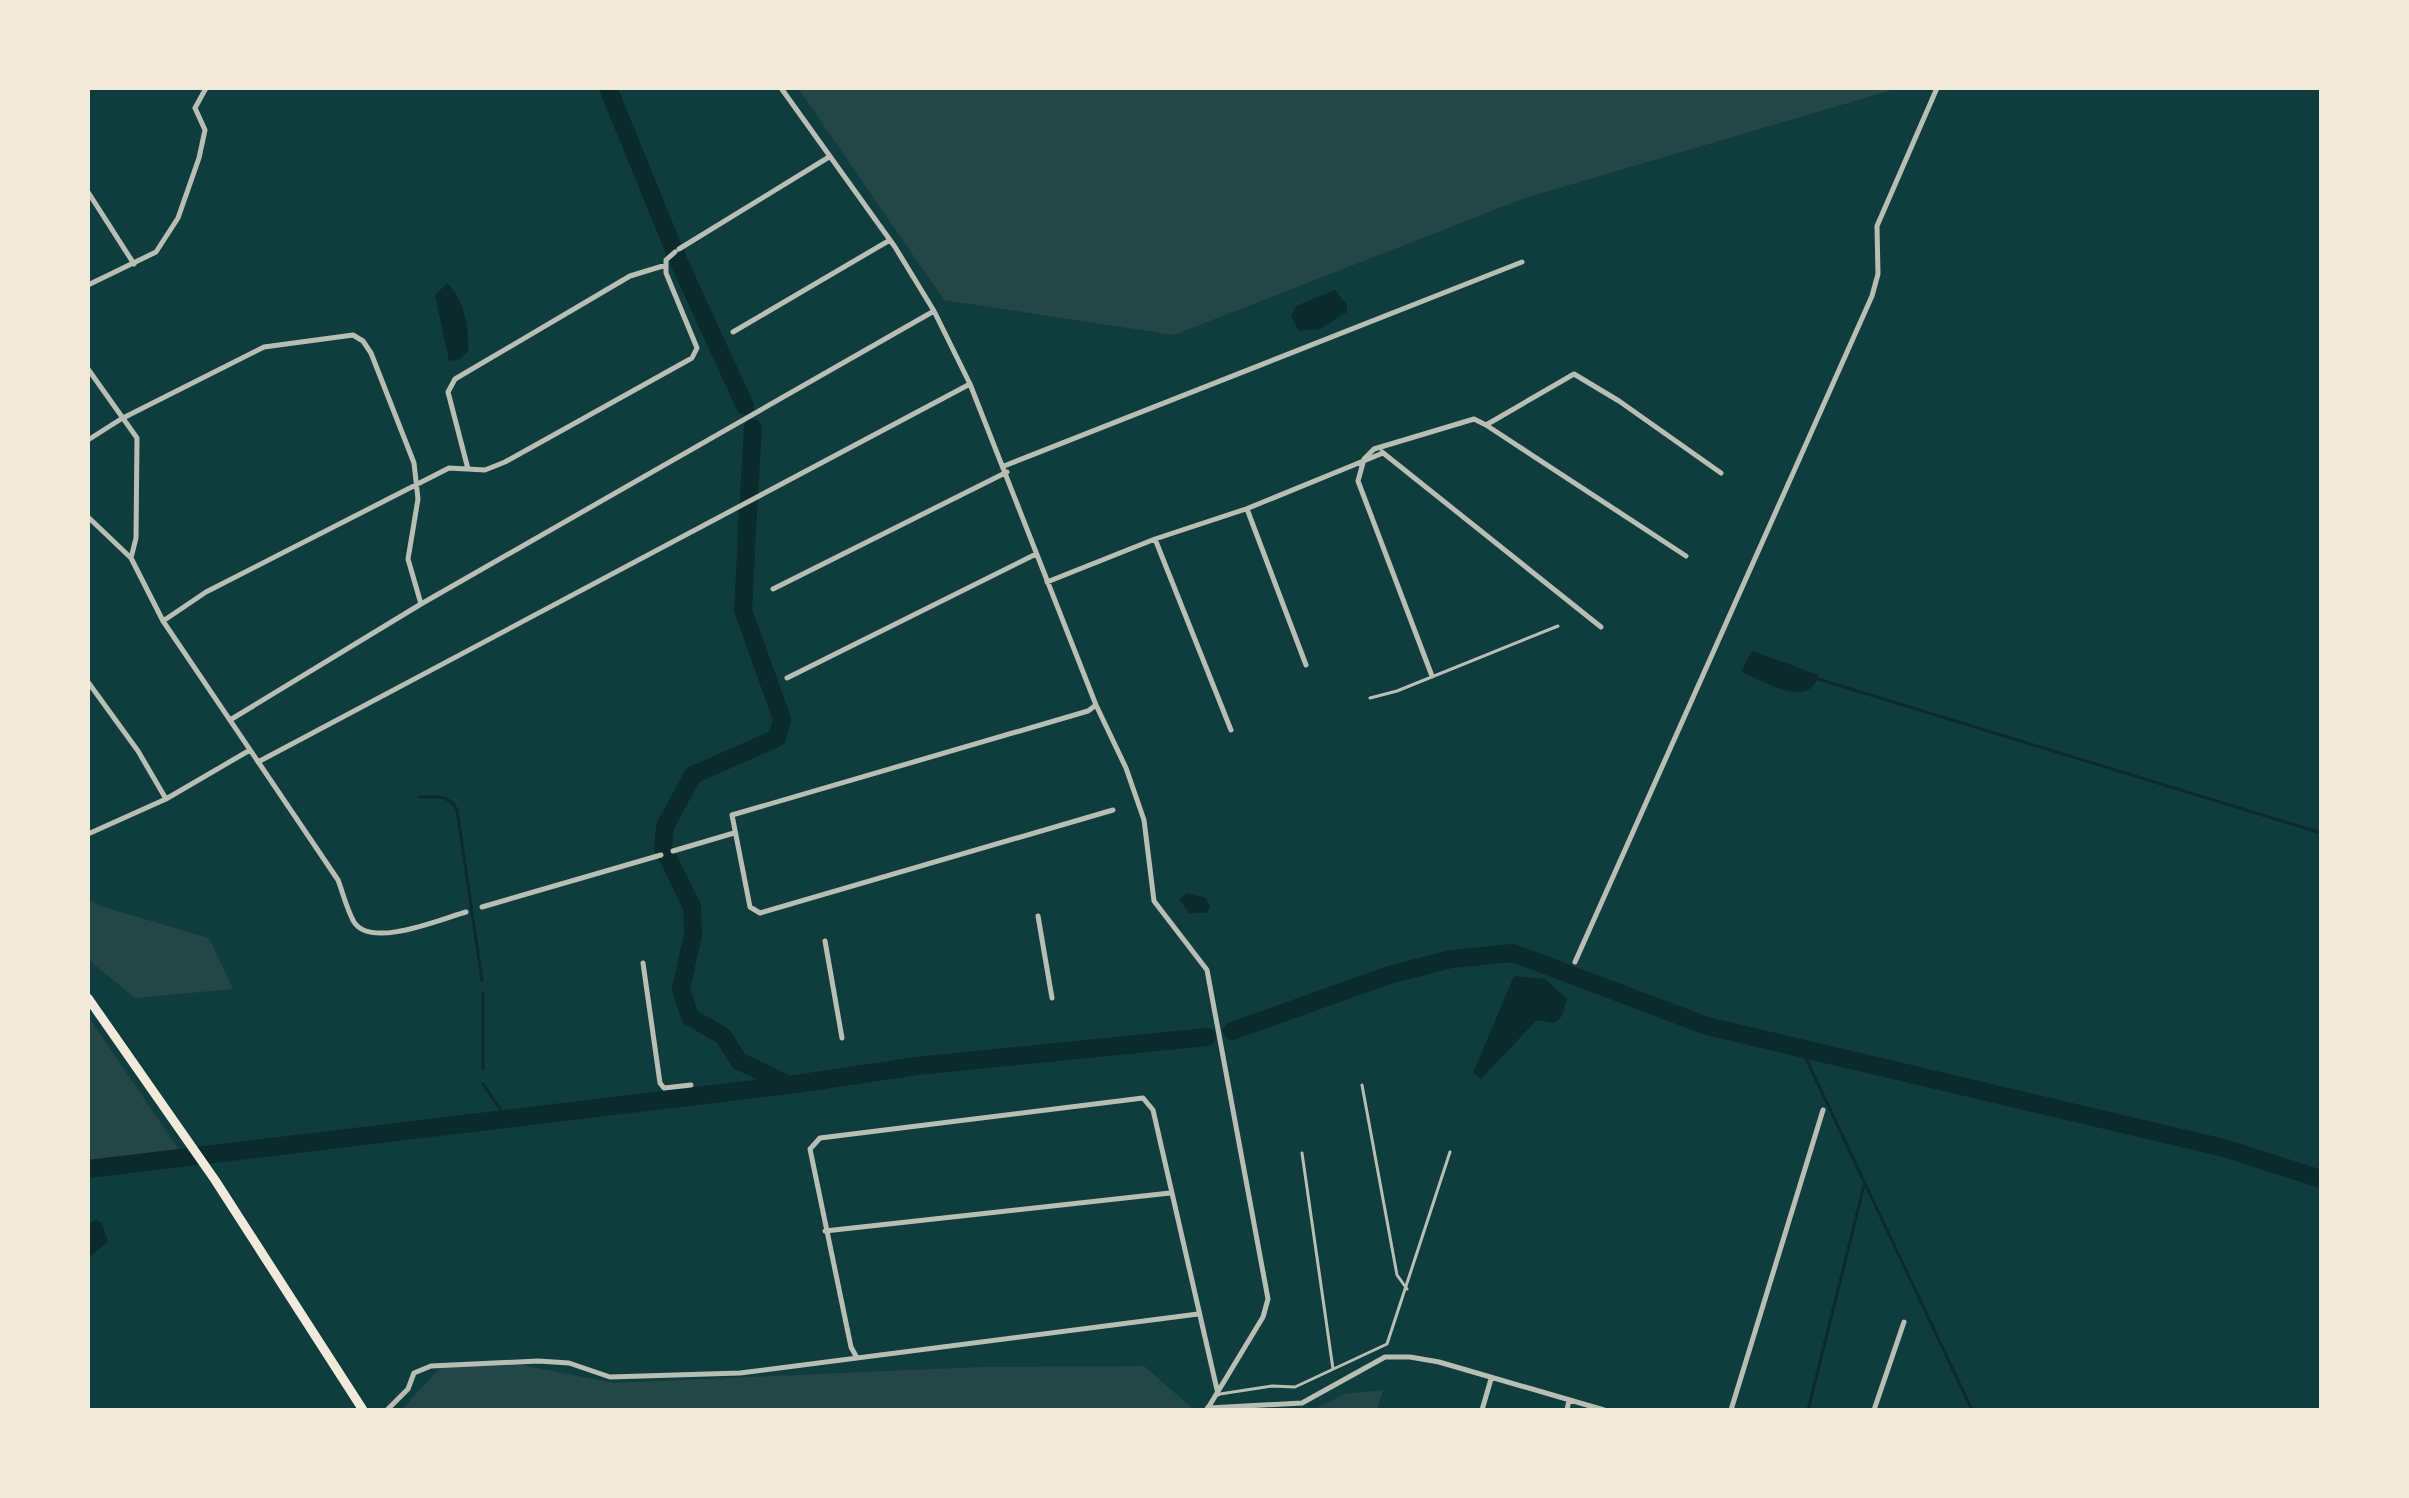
<svg xmlns="http://www.w3.org/2000/svg" width="2409" height="1498" viewBox="0 0 2409 1498" font-family="'Fira Sans Condensed',sans-serif">
<rect width="100%" height="100%" fill="#0f3d3e"/>
<path fill="#244646" d="M798,88H1899L1525,198L1174,335L944,300Z
M88,899L100,906L209,938L233,989L135,998L88,959Z
M88,1016L181,1153L88,1164Z
M445,1363L522,1365L614,1383L981,1367L1144,1366L1192,1408L401,1410Z
M1383,1390L1377,1410H1313L1345,1394Z"/>
<path fill="#0a2a2b" d="M447,283C464,298 470,330 468,352L460,359L449,361L435,295Z
M1335,290L1347,305V312L1320,329L1298,331L1291,315L1296,306Z
M1752,651L1819,675C1809,711 1763,680 1741,672Z
M1187,893L1206,898L1210,907L1207,913H1189L1179,899Z
M1514,976L1545,979L1567,999L1562,1016L1554,1023L1537,1020L1481,1079L1473,1073Z
M96,1220L102,1223L108,1242L88,1258V1224Z"/>
<g fill="none" stroke-linecap="round" stroke-linejoin="round">
<path stroke="#0a2a2b" stroke-width="3" d="M1815,678L2321,833
M419,797C435,797 449,794 457,810L482,980
M1801,1048L1972,1410
M483,1069V993
M483,1084L507,1119
M1808,1410L1864,1185"/>
<path stroke="#0a2a2b" stroke-width="18" d="M608,88L679,262L745,406
M746,546L753,428
M746,555L743,610L782,719L777,738L693,775L665,826L663,848L692,907L693,934L681,989L690,1017L723,1036L739,1061L789,1085L917,1066L1207,1037
M1232,1031L1389,975L1451,959L1513,953L1707,1026L2224,1148L2321,1179
M88,1169L788,1085"/>
<path stroke="#b8beb3" stroke-width="3" d="M1370,698L1397,691L1558,626
M1362,1085L1397,1275L1407,1289
M1302,1153L1333,1369
M1220,1394L1272,1386L1295,1387L1387,1344L1450,1152"/>
<path stroke="#b8beb3" stroke-width="5" d="M781,88L895,247L934,311L970,384L1096,705L1126,768L1144,820L1154,901L1207,970L1268,1299L1263,1317L1208,1408
M88,192L134,264
M679,249L829,157
M88,285L156,252L178,218L199,158L205,130L195,108L206,88
M733,332L890,240
M88,369L137,438L136,538L131,558L163,621L338,880C343,893 347,910 354,922C371,949 441,919 466,912
M1486,425L1686,556
M88,440L121,419L264,347L353,335L363,341L371,353L414,463L418,499L408,559L421,604
M1382,452L1601,627
M1004,466L1522,262
M468,469L448,392L455,379L630,276L666,265
M1247,509L1306,665
M88,517L131,558
M1155,539L1231,730
M1047,582L1155,539L1246,509L1383,453
M773,589L1007,472
M163,621L206,592L449,468L485,470L505,462L692,358L697,348L666,273V260L675,252
M1432,676L1358,481L1364,459L1374,449L1474,419L1486,425L1574,374L1619,401L1721,473
M787,678L1036,554
M88,682L138,751L166,799
M1096,705L1088,711L732,815L750,907L760,913L1113,810
M230,720L421,604L934,311
M258,762L970,384
M88,834L166,799L250,750
M673,851L734,833
M482,907L661,855
M1038,916L1052,998
M825,941L842,1038
M1575,962L1872,296L1878,274L1877,226L1937,88
M643,963L660,1083L664,1088L691,1085
M825,1231L1170,1193
M857,1358L851,1347L810,1149L820,1138L1143,1098L1153,1110L1218,1394
M1209,1408L1302,1403L1385,1357H1410L1439,1362L1604,1410
M387,1410L408,1389L414,1373L431,1366L538,1361L569,1363L610,1377L740,1373L1198,1314
M1482,1410L1491,1379
M1567,1410L1569,1400
M1731,1410L1823,1110
M1874,1410L1904,1322"/>
<path stroke="#b8beb3" stroke-width="6" d="M1207,1410L1208,1408"/>
<path stroke="#f1e9da" stroke-width="9" d="M88,998L215,1180L363,1410"/>
</g>
<rect width="2409" height="1498" fill="none" stroke="#f1e9da" stroke-width="180"/>
</svg>
